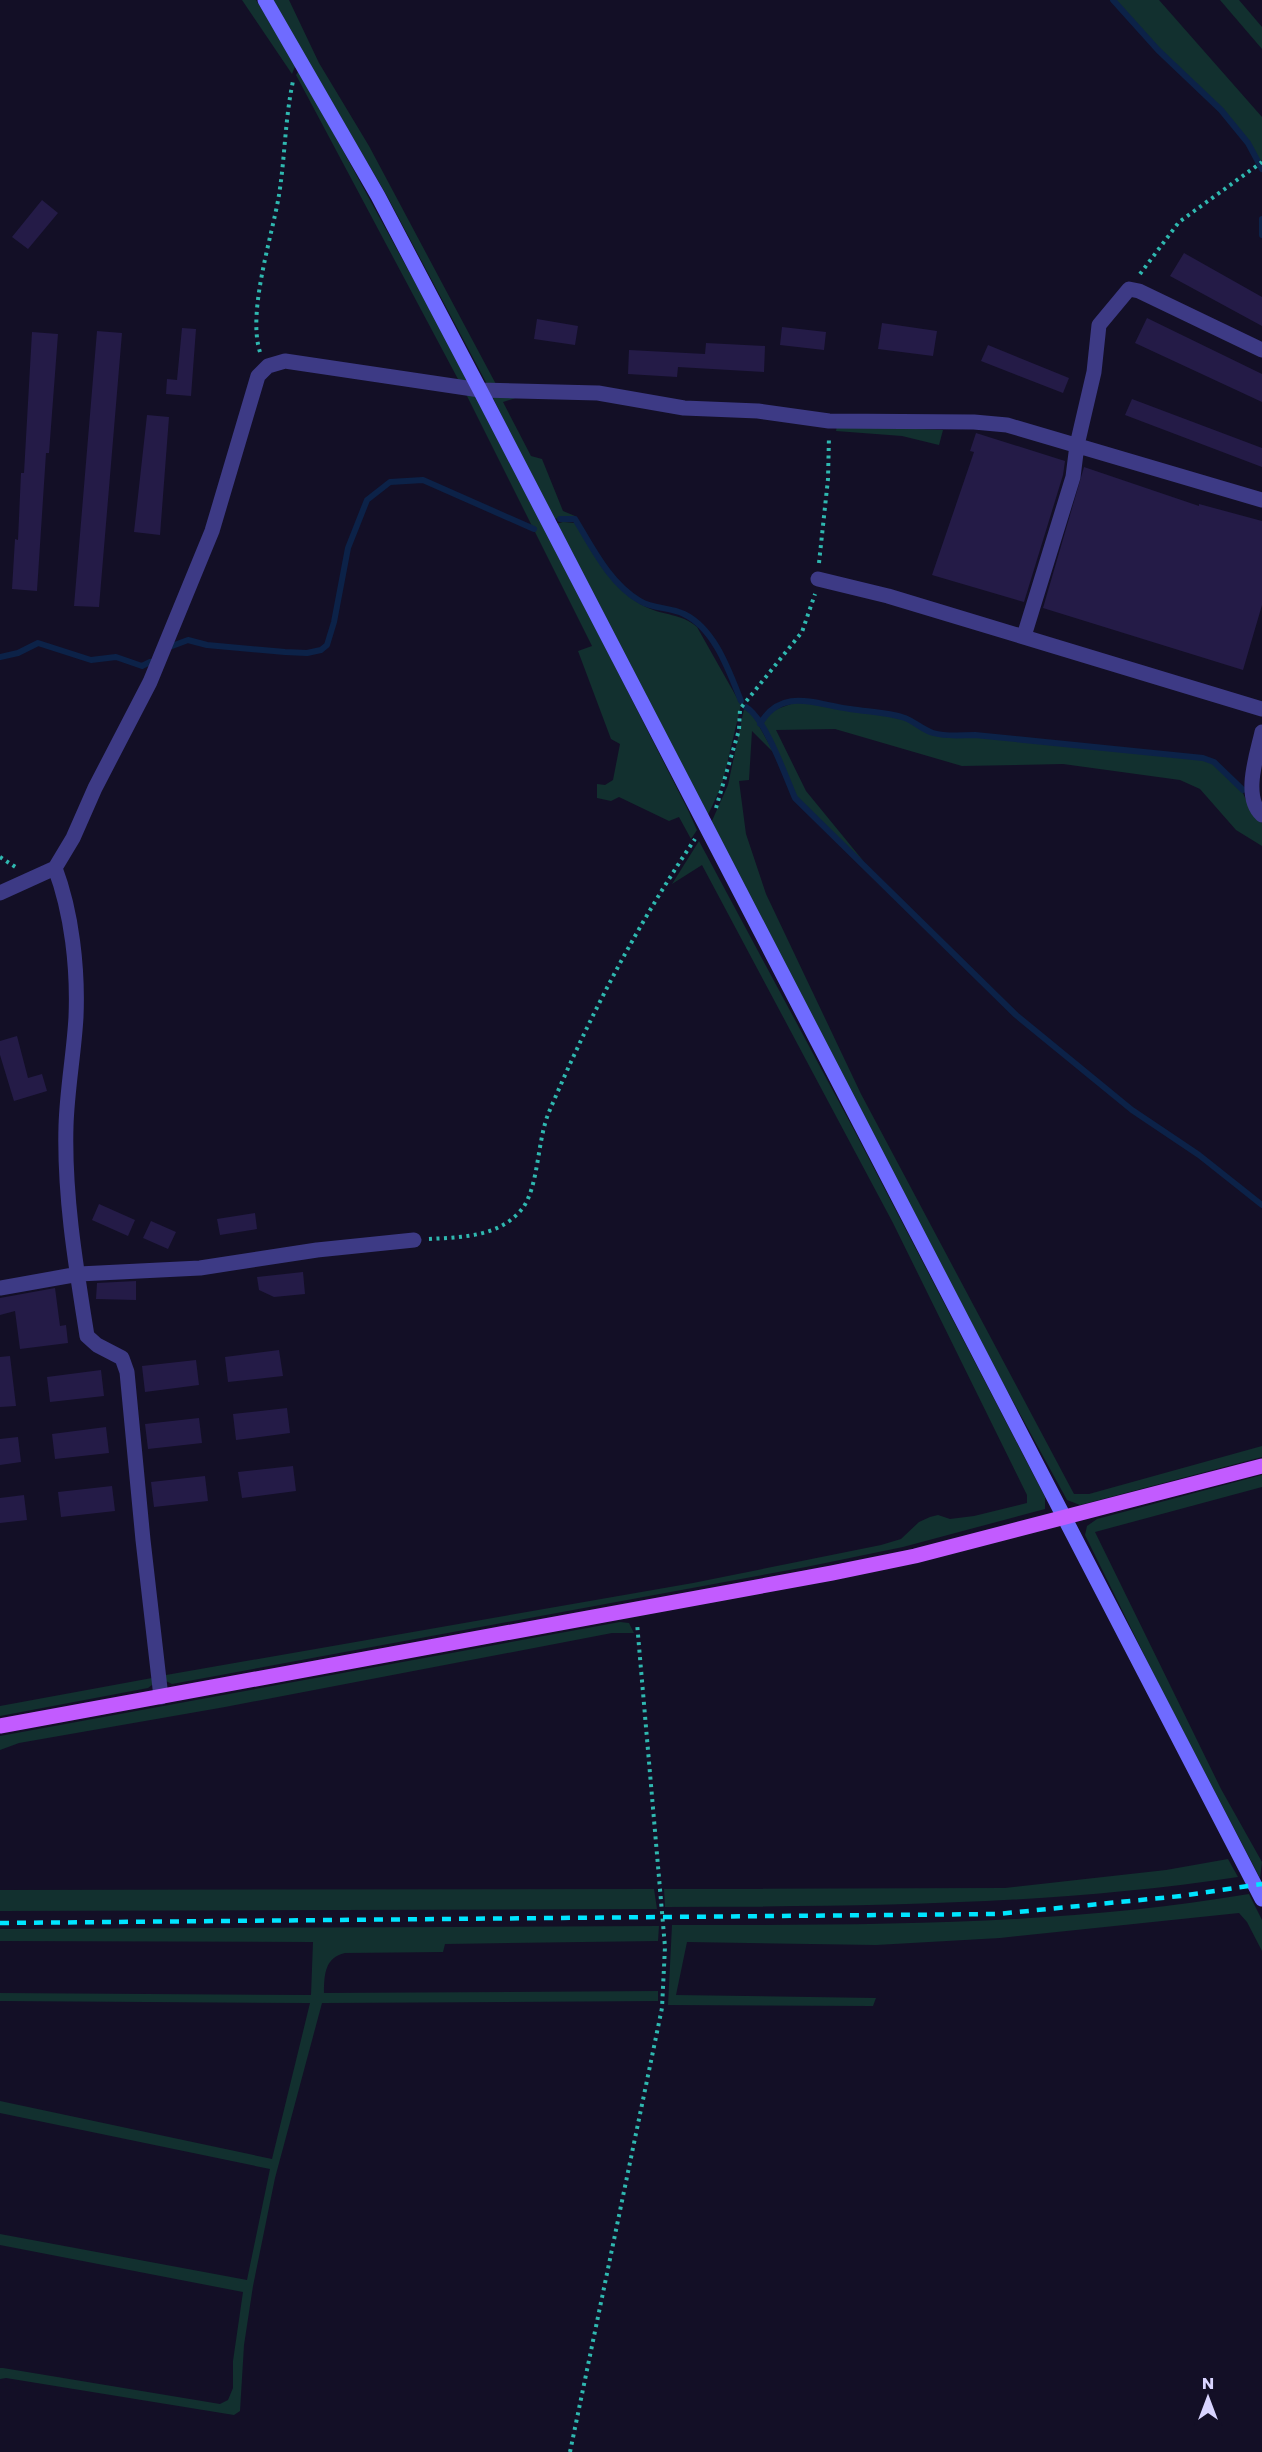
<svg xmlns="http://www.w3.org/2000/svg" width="1262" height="2452" viewBox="0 0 1262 2452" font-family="Poppins,sans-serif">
<rect width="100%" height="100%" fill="#130f26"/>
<path fill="#12302f" d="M242,0H256L296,64L292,74Z
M272,0H289L319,63L369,146L498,388H489L387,196Z
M1115,0H1159L1262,117V160L1259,163C1237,116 1194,84 1158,48C1143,33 1129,16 1115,0Z
M1220,0H1239L1262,27V49Z
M299,70L470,383L459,381L296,75Z
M466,394L477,395L688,810L697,830L691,839L679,817L669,821L619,797L611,801L597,798V784L605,785L613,780L620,744L611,739L578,651L592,646Z
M491,394L522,396L503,402L531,456L542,459L563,511L575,516L553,519Z
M837,426L943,430L939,445L902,436L836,431Z
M563,522L575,523C594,552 612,591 646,607C664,616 681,613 697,627L741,705L722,785L708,815L556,524Z
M799,701L887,714L907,720L933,734L975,736L1203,759L1214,763L1242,791L1251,811L1262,823V846L1236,830L1200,789L1180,780L1063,764L962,766L835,729L776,730L806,791L865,863L796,797L777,751L763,725L769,712Z
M744,709L753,715L774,753L752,731L749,780L739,781L746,834L766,894L861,1094L1074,1494H1089L1262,1446V1457L1080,1505L1067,1500L997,1372L711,823L728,785Z
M699,841L853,1128L1045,1497V1509L903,1547L806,1567L172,1684L166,1681V1675L693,1583L881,1545L901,1539L919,1522L930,1517L938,1515L950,1519L974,1516L1027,1503V1495L893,1223L702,865L672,884Z
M1262,1475V1487L1095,1532L1221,1789L1262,1862L1260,1878L1160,1687L1085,1535L1087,1526L1097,1519Z
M620,1622L629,1623L634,1633H612L225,1707L19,1743L0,1750V1736Z
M152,1678V1685L148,1688L0,1716V1706Z
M1228,1859L1238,1877C1048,1906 857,1906 665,1907L664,1889L1005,1888L1166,1870Z
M654,1889L657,1909L0,1911V1890Z
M1249,1894L1262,1920V1951L1247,1922L1239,1913L1000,1938L876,1945L687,1942L676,1995L876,1998L873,2006L668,2005L672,1925C864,1925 1059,1926 1249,1894Z
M659,1926L658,1941L445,1944L443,1952L345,1953C325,1957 324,1975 324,1993L658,1991V2001L322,2003L275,2178L253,2286L244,2345L240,2411L234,2415L6,2378L0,2379V2368H3L220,2404L228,2400L233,2388V2361L243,2292L0,2245V2234L247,2280L270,2169L0,2113V2101L272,2159L310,2003L0,2001V1993L311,1995L313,1942L0,1941V1929Z"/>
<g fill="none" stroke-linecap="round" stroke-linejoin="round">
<path stroke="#0c2248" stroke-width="6" d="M1113,0L1158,50L1221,110L1248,143L1262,169
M1262,219V235
M560,519H575C592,547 610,584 640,601C653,609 670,607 684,614C715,629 729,671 741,701
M172,646L188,640L207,645L285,652L307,653L321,650L327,645L334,622L348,548L367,500L390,482L423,480L534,529
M0,657L18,653L38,643L91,660L116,657L142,666L150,662
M746,707C765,718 785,775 795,798L1016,1015L1132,1110L1199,1155L1262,1205
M760,724C782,686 817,705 850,709C869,712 887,712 905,718C915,722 923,730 933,733C947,737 961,735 975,735L1203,758L1214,762L1243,790"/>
</g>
<path fill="#241b47" d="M42,200L58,213L28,249L12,237Z
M1184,253L1262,297V326L1170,276Z
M1147,318L1262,374V402L1135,343Z
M537,319L578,326L575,345L534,339Z
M882,323L937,331L933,356L878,349Z
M782,327L826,332L824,350L780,345Z
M182,328L196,329L191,396L166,394L167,379L177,380Z
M97,331L122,333L99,607L74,606Z
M32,332L58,334L49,453H46L37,591L12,589L15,539L18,540L21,473H24Z
M706,343L765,346L764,372L678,367L677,377L628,374L629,350L705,354Z
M988,345L1069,378L1063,393L981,361Z
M1132,399L1262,448V467L1125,415Z
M147,415L169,417L160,535L134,532Z
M976,433L1065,461L1063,475L1024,602L932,575L974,452L970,451Z
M1084,467L1199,506V504L1262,521V605L1243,670L1043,608Z
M17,1036L28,1078L42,1074L47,1091L14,1101L0,1055V1041Z
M99,1204L135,1220L128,1236L92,1220Z
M255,1213L257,1229L220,1235L217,1219Z
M151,1221L176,1232L168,1249L143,1238Z
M303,1272L305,1294L274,1297L259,1290L257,1277Z
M136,1281V1300L96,1299L97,1283Z
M55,1288L60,1326L66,1325L68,1343L20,1349L15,1311L0,1315V1298Z
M279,1350L283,1376L228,1382L225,1357Z
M10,1356L16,1406L0,1407V1357Z
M196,1360L199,1385L145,1392L142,1366Z
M101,1370L104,1396L50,1402L47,1377Z
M287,1408L290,1433L236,1440L233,1414Z
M199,1418L202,1443L148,1449L145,1424Z
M106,1427L109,1453L55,1459L52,1434Z
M18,1437L21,1462L0,1465V1439Z
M293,1466L296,1491L242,1498L238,1472Z
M205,1476L208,1501L154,1507L151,1482Z
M112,1486L115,1511L61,1517L58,1492Z
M24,1495L27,1520L0,1523V1498Z"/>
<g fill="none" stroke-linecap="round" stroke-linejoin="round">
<path stroke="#2fb8b0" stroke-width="4" stroke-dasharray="3 4.5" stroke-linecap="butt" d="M1140,274L1179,222L1262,162
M260,352C247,312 272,237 279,195C285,157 285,119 293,81
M819,563L828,479L829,436
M716,808L739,730L740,709L802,632L815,594
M0,857L17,868
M429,1239C463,1237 499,1237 522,1209C539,1187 537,1140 549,1112C589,1017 637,925 695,839
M570,2452L662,2008L665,1947L637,1623"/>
<path stroke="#3d3a85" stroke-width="15" d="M818,579L888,596L1262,709
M1024,636L1073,477L1077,445L1094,372L1099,325L1129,289L1139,291L1262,350
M1262,732C1257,755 1242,797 1262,815
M55,868C72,913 78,969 76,1017C74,1053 67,1090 66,1126C64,1196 76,1267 87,1336L97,1345L122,1358L127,1372L143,1540L161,1697
M0,893L55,868L73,838L95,788L150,682L212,531L258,376L268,366L285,361L480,390L598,393L684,408L758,411L829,421L974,422L1007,425L1262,500
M0,1288L79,1274L200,1268L317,1250L414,1240"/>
<path stroke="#6f6bff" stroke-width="15" d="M265,0L378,196L480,390L1262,1899"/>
<path stroke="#c25bff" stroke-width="15" d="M0,1726L832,1573L915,1556L1262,1466"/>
<path stroke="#00e5ff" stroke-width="4.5" stroke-dasharray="9 8" stroke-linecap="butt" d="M0,1923L997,1914L1181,1896L1262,1884"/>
</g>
<g transform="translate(1208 2398)" stroke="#130f26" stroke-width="4.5" paint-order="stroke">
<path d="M0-4.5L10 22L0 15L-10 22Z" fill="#d9d4ff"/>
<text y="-9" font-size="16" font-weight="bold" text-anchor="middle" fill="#d9d4ff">N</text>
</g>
</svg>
